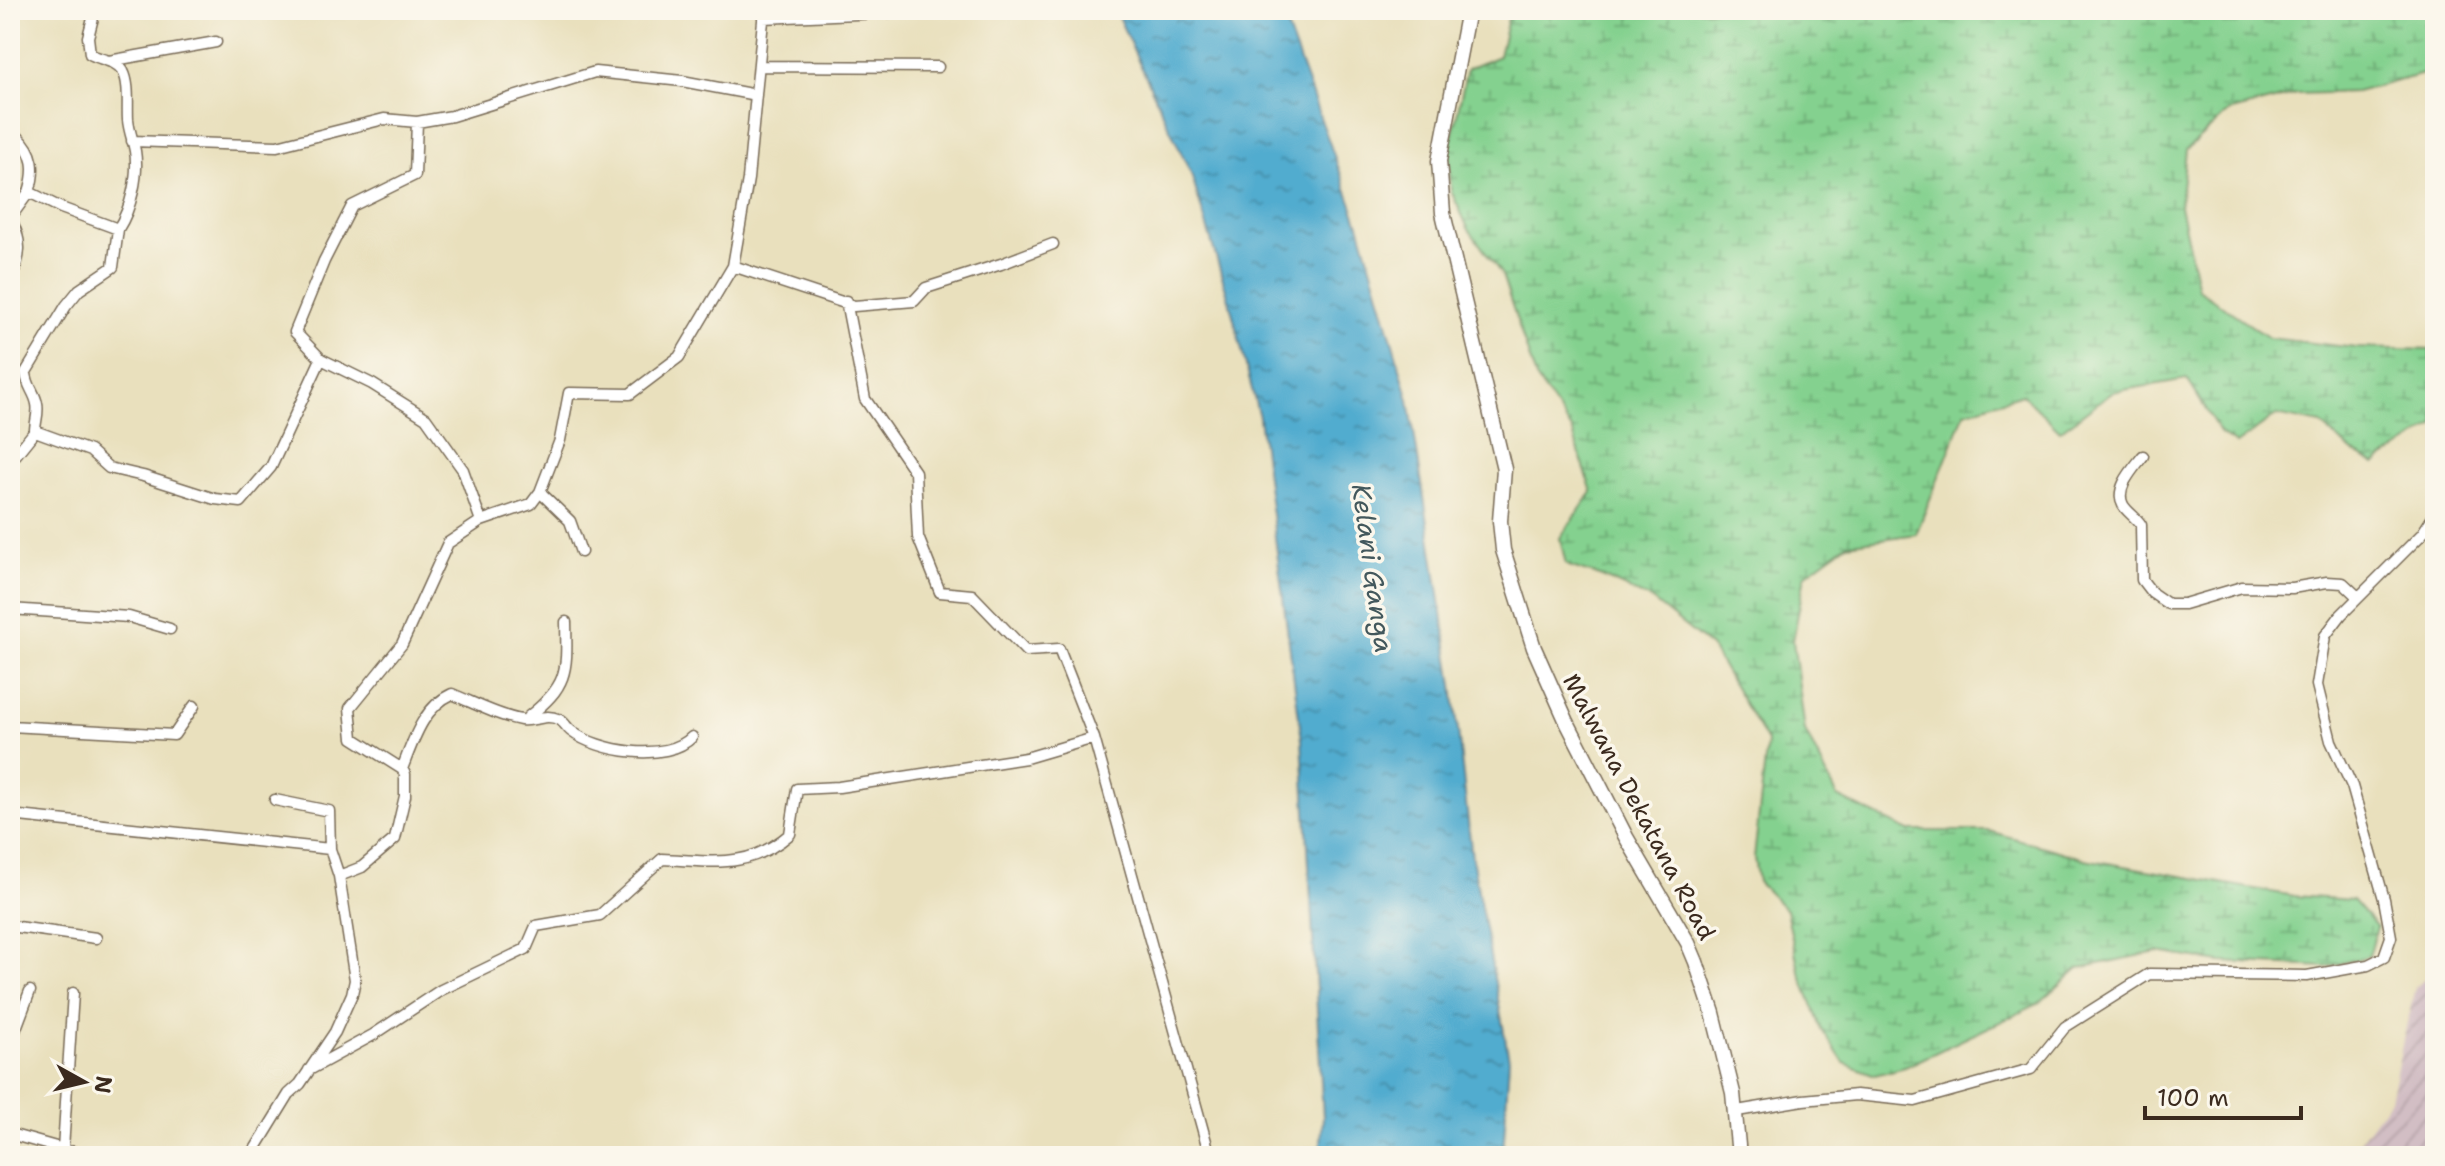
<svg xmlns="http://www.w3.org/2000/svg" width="2445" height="1166" viewBox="0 0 2445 1166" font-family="'Shantell Sans',sans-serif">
<defs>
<pattern id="industrial-furrows" width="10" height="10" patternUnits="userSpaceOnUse" patternTransform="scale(2)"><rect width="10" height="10" fill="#d2bec4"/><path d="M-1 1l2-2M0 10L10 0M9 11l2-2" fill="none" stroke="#b5a3a8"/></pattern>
<pattern id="wetland-marsh" width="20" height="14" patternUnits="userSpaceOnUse" patternTransform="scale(2)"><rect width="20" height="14" fill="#84d18f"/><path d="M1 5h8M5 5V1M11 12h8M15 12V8" fill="none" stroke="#6daa74"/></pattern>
<pattern id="water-ripples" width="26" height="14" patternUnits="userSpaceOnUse" patternTransform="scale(2)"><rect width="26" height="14" fill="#51accf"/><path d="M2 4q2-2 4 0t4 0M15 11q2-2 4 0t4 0" fill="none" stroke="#448ca7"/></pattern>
</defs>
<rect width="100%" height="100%" fill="#fbf7ec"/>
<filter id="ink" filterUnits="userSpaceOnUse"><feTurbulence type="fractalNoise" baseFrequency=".0125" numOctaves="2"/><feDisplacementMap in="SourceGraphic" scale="16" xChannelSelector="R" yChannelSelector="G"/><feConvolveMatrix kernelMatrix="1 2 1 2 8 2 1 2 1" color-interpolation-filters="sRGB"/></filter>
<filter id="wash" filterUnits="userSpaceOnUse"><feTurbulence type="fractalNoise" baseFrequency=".006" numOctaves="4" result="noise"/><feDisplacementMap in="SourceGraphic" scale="32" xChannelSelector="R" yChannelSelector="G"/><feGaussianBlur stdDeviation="1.8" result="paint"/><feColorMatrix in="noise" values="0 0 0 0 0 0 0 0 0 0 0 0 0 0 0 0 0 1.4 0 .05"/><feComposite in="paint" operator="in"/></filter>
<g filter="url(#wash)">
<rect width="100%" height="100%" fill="#e9e0bd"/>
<path fill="url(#industrial-furrows)" d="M2435,969V1156H2349L2390,1099L2415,988Z"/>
<path fill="url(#wetland-marsh)" stroke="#607e56" stroke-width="2" d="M1510,10H2435V71L2356,92L2297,94L2228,112L2186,150L2180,206L2198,289L2269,338L2356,348L2434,350L2435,425L2375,464L2350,450L2321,424L2277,415L2236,444L2221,434L2187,379L2112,392L2060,431L2022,394L1965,412L1916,534L1847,544L1805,575L1793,641L1805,731L1838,797L1909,831H1989L2085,859L2294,896L2353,900L2377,927L2369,956L2326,967L2221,962L2157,952L2079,968L2038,1004L1905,1067L1875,1075L1844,1063L1822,1030L1799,970L1786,910L1758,882L1754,858L1767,742L1711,647L1652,600L1602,577L1566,565L1560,538L1592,492L1572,430L1536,378L1502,275L1468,228L1451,191L1449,151L1467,69L1499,56Z"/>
<path fill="url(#water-ripples)" stroke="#466b76" stroke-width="2" d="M1115,10H1281L1359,224L1409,400L1453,685L1472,858L1509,1059L1503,1156H1320L1323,1117L1302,740L1259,417L1228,296L1191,174Z"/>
</g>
<g filter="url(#ink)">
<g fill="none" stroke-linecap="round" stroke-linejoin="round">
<defs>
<path id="minor" d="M763,18L950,10
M109,61L216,42
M759,66L938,67
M17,136C35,153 36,170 29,192
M132,141L277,146L384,119L417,122L452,116L595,72L682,81L756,95
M10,218L29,192L61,208L118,229C131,209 139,175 135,151C133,140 129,131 128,120C127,105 130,84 123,71C116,60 100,60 90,54L88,37L95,10
M733,266L854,306L914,301L926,288L1001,264L1053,244
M10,281C21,257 23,241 10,218
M846,301L865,399L915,472L918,537L940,592L972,595L1026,651L1059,649L1094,738L1210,1156
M321,359L372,384L426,418L463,470L481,521
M35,431C35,422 39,413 37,404C35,392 26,385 26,372L66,306L79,290L113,267L118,229
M2143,456C2134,468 2114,488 2123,505C2127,512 2137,518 2141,525L2142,580L2152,593L2168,604H2184L2242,587L2292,588L2327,582L2343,583L2358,597
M10,462L35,431L90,451L109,468L143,476L215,499L241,502L271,467L321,359L295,332L324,261L352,206L415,175L417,122
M540,492L570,521L581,552
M10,609L129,617L170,629
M528,717C569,685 567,671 566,622
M10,726L174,735L194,706
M402,769C413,741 423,707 452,694C474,703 498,716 521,720C534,722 545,713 558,719C564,721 566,727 571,731C598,752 667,763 692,737
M275,800L329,811L330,849L339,876L362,867L395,839L405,796V774L402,769L353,738L350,708L402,644L448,543L481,521L531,504L540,492L560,440L569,393L630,394L679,357L733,266L748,179L764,10
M10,815L330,849
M10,926L96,938
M10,1044L30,991
M309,1070L373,1035L441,990L526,949L536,926L600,915L662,859C713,861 748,870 790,834L797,789L839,787L1026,758L1094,738
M1737,1111L1803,1100L1856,1095L1915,1101L2031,1069L2065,1027L2149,974L2307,976L2368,965L2384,957L2391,937L2384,899L2352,786L2331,741L2317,685L2325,636L2341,615L2422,534L2435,514
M10,1134L88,1156
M63,1149L73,993
M251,1156L289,1094L300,1084L335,1032L352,994L355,980L339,876"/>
<path id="secondary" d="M1468,10L1439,161L1443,213L1504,469L1500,521L1503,550L1534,648L1567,722L1626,837L1688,943L1696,962L1713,1013L1733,1093L1739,1156"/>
</defs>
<use href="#minor" stroke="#786a56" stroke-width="13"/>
<use href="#secondary" stroke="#786a56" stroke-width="17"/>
<use href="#minor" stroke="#fff" stroke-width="10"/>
<use href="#secondary" stroke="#fff" stroke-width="14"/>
</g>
</g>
<g text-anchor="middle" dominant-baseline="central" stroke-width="7" stroke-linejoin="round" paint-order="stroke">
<g font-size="24" fill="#3b2a1e" stroke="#fbf7ec">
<text transform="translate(1639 807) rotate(62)">Malwana Dekatana Road</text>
</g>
<g font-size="26" font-style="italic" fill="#43585c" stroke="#fbf7ec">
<text transform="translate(1373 568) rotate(82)">Kelani Ganga</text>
</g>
</g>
<rect width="2445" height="1166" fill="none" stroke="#fbf7ec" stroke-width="40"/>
<g transform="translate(84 1082) rotate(98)" stroke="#fbf7ec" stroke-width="6" paint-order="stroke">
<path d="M0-6L14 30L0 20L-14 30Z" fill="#3b2a1e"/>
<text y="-12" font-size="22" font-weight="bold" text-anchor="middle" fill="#3b2a1e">N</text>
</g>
<path d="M2145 1106v12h156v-12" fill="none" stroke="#3b2a1e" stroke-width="4"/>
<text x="2157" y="1106" font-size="24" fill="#3b2a1e" stroke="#fbf7ec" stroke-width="6" paint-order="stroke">100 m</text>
</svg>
